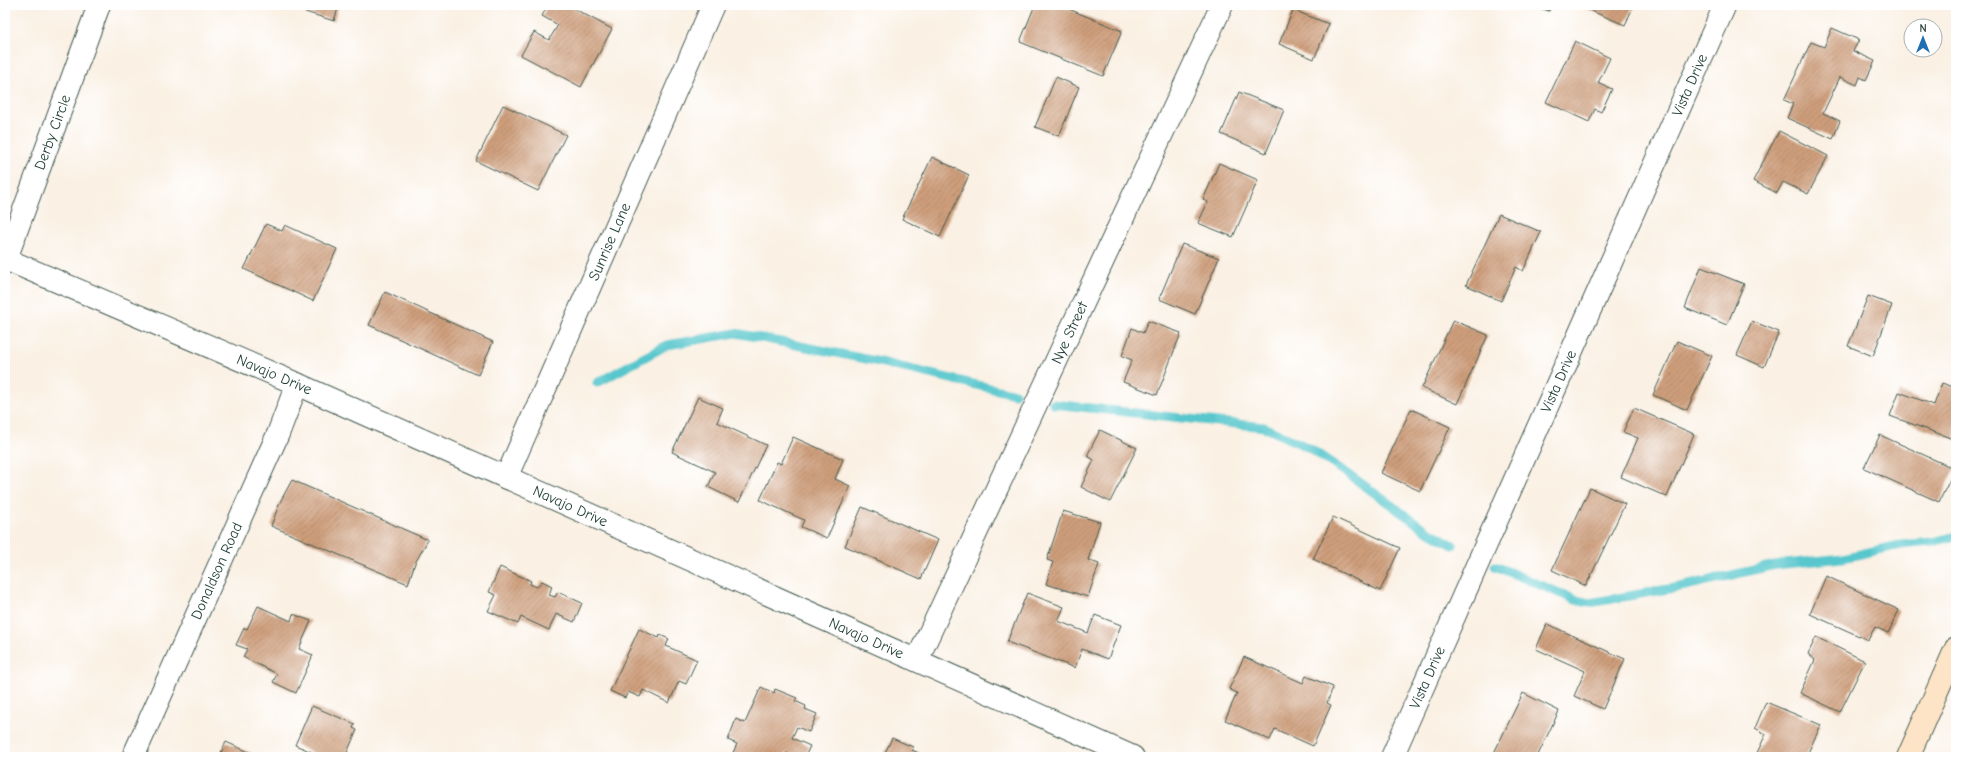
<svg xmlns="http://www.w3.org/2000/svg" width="1961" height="762" viewBox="0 0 1961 762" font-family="'Comic Neue',sans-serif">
<defs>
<pattern id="building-hatch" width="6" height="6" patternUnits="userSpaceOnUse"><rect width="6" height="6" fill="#cf9f7b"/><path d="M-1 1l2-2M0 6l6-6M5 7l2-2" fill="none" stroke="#a78366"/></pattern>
</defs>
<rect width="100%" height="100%" fill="#fff"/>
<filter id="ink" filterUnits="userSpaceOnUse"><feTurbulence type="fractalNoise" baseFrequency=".025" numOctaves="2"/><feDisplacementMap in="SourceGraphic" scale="8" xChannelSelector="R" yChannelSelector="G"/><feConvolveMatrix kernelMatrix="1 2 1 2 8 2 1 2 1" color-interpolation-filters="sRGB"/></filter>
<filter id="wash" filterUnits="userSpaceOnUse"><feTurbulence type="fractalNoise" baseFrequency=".012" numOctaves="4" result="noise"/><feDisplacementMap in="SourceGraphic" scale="16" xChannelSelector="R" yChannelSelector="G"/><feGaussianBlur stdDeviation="0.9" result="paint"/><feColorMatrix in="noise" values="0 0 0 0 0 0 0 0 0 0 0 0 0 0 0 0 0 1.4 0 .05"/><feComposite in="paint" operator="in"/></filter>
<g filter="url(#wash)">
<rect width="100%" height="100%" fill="#faf0e3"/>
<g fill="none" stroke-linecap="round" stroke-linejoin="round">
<path stroke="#59c7cd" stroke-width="9" d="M597,383L667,345L736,333L871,360L1015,394
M1053,404L1264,427L1309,448L1351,476L1423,528L1453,545
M1495,566L1576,600L1589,603L1685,586L1775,565L1843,558L1900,545L1932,542L1956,536"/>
</g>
<g id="blocks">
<path fill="url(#building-hatch)" d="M283,5H339L334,21Z
M548,5H567L612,29L581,87L521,55L534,32L549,40L558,25L542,16Z
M1035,5H1059L1122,31L1103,76L1020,42Z
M1530,5H1551L1549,11Z
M1577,5H1634L1625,25Z
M1293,10L1329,24L1314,59L1279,44Z
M1832,28L1859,40L1853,51L1875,61L1866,80L1860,77L1857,85L1840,77L1823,113L1840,121L1833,139L1787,118L1793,104L1784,100L1811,42L1824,47Z
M1575,41L1610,58L1598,83L1612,89L1601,112L1595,109L1589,122L1546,102Z
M1056,77L1079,87L1059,136L1035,127Z
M1239,92L1284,110L1266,153L1221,134Z
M503,105L566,135L538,191L476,161Z
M1779,131L1828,156L1808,194L1783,182L1777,193L1753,181Z
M932,157L969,175L940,237L902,219Z
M1219,163L1258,180L1233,237L1198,223L1208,202L1203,200Z
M1499,214L1541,232L1523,271L1516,267L1501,301L1466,285Z
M266,224L282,231L285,225L337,249L313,301L244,269Z
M1182,244L1219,258L1195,314L1159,299Z
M1701,267L1744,284L1727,325L1685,308Z
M385,292L493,342L478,375L369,325Z
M1868,296L1892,305L1873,356L1848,346Z
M1453,320L1488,335L1457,404L1422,388Z
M1148,321L1181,333L1157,395L1123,382L1132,360L1122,356L1132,328L1143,333Z
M1752,321L1779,332L1764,367L1737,355Z
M1677,341L1712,356L1687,410L1653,395Z
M1942,383L1956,388V440L1890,416L1899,392L1934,405Z
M698,397L723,408L717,422L766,445L739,502L708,487L715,472L672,452Z
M1634,408L1694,434L1667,497L1621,477L1638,438L1623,432Z
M1411,409L1450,427L1420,491L1381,473Z
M1100,430L1137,448L1110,502L1081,487L1094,460L1087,456Z
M1880,435L1955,469L1939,502L1864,468Z
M793,437L843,459L835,479L850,486L827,538L801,527L804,520L760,500L777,462L781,464Z
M292,480L428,540L415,563L408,584L271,526L280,502Z
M1590,488L1625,504L1586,586L1552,570Z
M862,507L938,540L921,579L845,546Z
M1063,511L1100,522L1088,560L1099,564L1088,597L1046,584L1053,562L1047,560Z
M1333,517L1400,548L1380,591L1313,559Z
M500,567L531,581L530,584L537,587L542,581L552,586L549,595L555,597L558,592L582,603L574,622L556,614L549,630L521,617L518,624L488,611L496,595L489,592Z
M1826,576L1899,610L1888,633L1875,627L1868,640L1810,614Z
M1027,593L1064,607L1058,621L1088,633L1095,615L1121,625L1108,659L1082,649L1075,668L1007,642Z
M258,606L291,621L293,614L311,621L299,649L313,655L296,693L273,682L277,674L243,657L247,649L236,645L244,628L247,629Z
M1547,624L1625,659L1603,709L1574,696L1585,671L1536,649Z
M639,629L659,638L660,635L669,639L666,646L697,660L686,684L679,681L669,703L643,690L640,697L628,692L625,698L610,691Z
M1816,637L1865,661L1840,712L1800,693L1815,660L1808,654Z
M1244,657L1303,683L1306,676L1333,687L1327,703L1331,705L1313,746L1275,729L1270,740L1225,720L1237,693L1229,689Z
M761,687L774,693L775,689L797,698L795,701L806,706L805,709L817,714L809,732L797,727L792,738L810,746L805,757H795L786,753L784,757H731L737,744L728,740L736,719L745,723Z
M1523,693L1559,711L1537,757H1492Z
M1766,702L1821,725L1806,757H1755L1766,734L1755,728Z
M312,706L355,724L353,728L357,730L345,757H314L311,756L312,752L295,745Z
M892,738L913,747L912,750L921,754L920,757H883Z
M226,742L260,757H219Z"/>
</g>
</g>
<g filter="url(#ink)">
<use href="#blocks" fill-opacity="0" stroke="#40584e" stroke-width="1"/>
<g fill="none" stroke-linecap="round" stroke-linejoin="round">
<defs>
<g id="street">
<path id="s1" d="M5,259L297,384L1133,757"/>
<path id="s2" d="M6,259L99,5"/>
<path id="s3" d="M506,478L713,5"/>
<path id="s4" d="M917,660L1222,5"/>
<path id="s5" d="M133,757L278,434L297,384"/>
<path id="s6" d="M1392,757L1725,5"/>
</g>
<path id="secondary" d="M1908,757L1956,648"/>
</defs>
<use href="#street" stroke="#40584e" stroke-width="24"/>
<use href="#secondary" stroke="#40584e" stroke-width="24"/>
<use href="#street" stroke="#fff" stroke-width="22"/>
<use href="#secondary" stroke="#fee4c6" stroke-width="22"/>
</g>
</g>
<g text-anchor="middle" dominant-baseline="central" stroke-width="3.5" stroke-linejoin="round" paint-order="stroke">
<g font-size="15" fill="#1f3d34" stroke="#fff">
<text stroke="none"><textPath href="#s6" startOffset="735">Vista Drive</textPath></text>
<text stroke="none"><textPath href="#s2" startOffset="135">Derby Circle</textPath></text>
<text stroke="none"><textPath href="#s3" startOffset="258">Sunrise Lane</textPath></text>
<text stroke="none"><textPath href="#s4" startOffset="361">Nye Street</textPath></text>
<text stroke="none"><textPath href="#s1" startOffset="293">Navajo Drive</textPath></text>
<text stroke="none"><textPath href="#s6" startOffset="411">Vista Drive</textPath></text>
<text stroke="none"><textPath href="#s1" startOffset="617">Navajo Drive</textPath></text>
<text stroke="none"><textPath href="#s5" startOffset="204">Donaldson Road</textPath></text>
<text stroke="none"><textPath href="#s1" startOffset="941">Navajo Drive</textPath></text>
<text stroke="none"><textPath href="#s6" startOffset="87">Vista Drive</textPath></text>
</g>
</g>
<rect width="1961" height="762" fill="none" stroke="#fff" stroke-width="20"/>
<g transform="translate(1923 38)"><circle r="19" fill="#ffffff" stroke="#a5b1ae"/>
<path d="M0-3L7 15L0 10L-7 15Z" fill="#1f6fb2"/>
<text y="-6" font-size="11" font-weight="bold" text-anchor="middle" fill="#1f3d34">N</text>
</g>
</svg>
